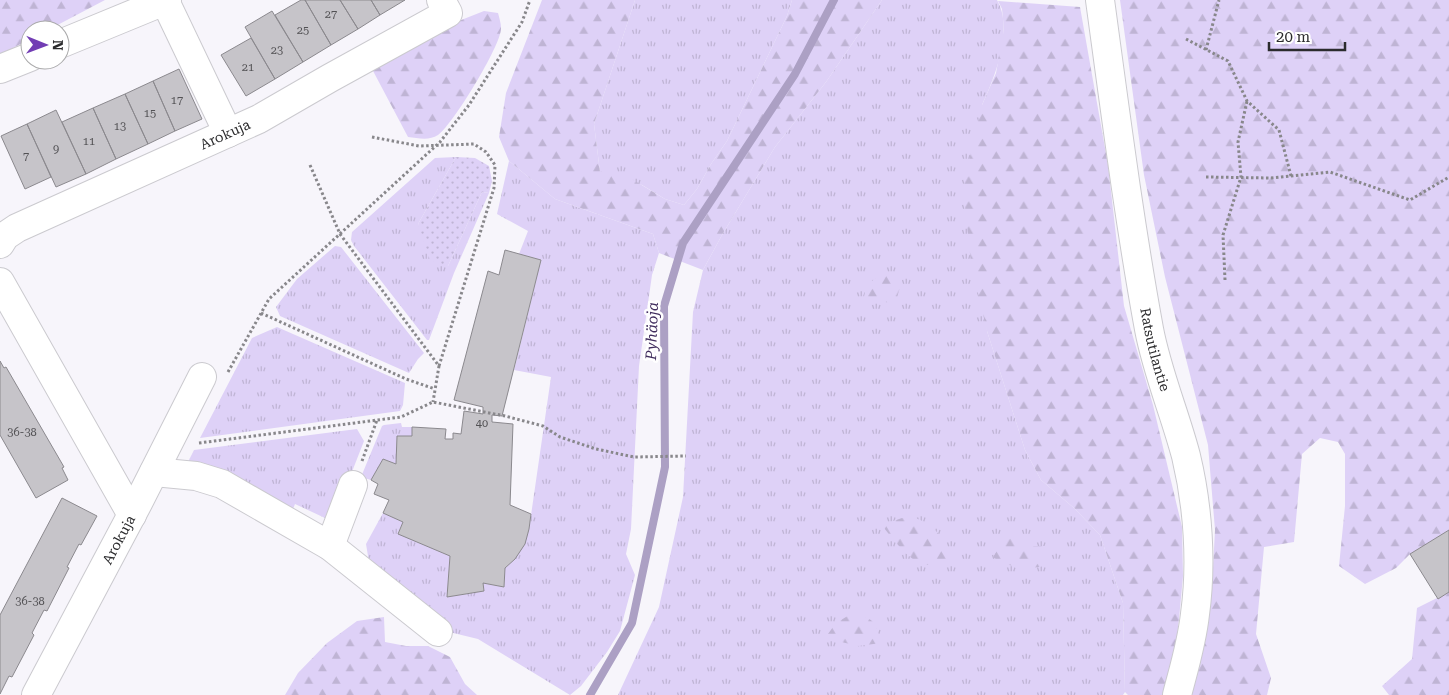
<svg xmlns="http://www.w3.org/2000/svg" width="1449" height="695" viewBox="0 0 1449 695" font-family="'Roboto Serif',serif">
<defs>
<pattern id="grass-tufts" width="24" height="20" patternUnits="userSpaceOnUse" patternTransform="scale(1.25)"><rect width="24" height="20" fill="#ded1f7"/><path d="M3 7l-1-3M5 7V3M7 7l1-3M15 17l-1-3M17 17v-4M19 17l1-3" fill="none" stroke="#bfb4d4"/></pattern>
<pattern id="forest-firs" width="22" height="20" patternUnits="userSpaceOnUse" patternTransform="scale(1.25)"><rect width="22" height="20" fill="#ded1f7"/><path d="M5 1l3.5 6h-7zM16 11l3.5 6h-7z" fill="#bfb4d4"/></pattern>
<pattern id="park-dots" width="8" height="8" patternUnits="userSpaceOnUse" patternTransform="scale(1.25)"><rect width="8" height="8" fill="#ded1f7"/><path d="M2 2h.1M6 6h.1" fill="none" stroke="#bfb4d4" stroke-width="1.8" stroke-linecap="round"/></pattern>
</defs>
<rect width="100%" height="100%" fill="#f7f5fb"/>
<path fill="url(#grass-tufts)" d="M635,0H792L787,16L727,141L711,164L697,189L684,205L665,199L642,185L600,172L594,124Z
M882,0H997C1014,29 995,77 982,105L987,331L1025,450L1041,480L1074,508L1100,535L1123,603L1125,692L1123,695H618L659,607L683,497L693,312L703,270L722,235L775,147L826,82Z
M456,157L418,224L448,266L482,192L489,193L454,273L429,340H427L354,246L351,240L352,232L435,158Z
M509,161L555,199L653,234L659,253L652,275L639,366L631,529L626,554L635,575L620,631L607,652L581,686L570,695L478,639L445,631L369,562L366,544L383,513L403,522L398,533L450,556L447,597L484,591L483,583L504,587L505,568C518,557 524,545 529,529L551,377L514,370L541,260L519,254L528,231L497,214Z
M335,246L341,247L424,353L418,359L409,373L280,316L276,307L297,279Z
M277,327L405,383L403,405L400,411L200,438L252,338Z
M401,423L402,427H412V436H397L396,464L383,459L371,480L361,477L382,426L384,425Z
M357,429L364,441L348,482L341,479L325,518L295,504L291,514L188,462L194,450Z"/>
<path fill="url(#forest-firs)" d="M0,0H105L48,30H30V39L0,55Z
M542,0H635L594,124L600,172L607,169L625,175L665,199L684,205L697,189L711,164L727,141L787,16L792,0H882L826,82L775,147L722,235L703,270L659,253L653,234L555,199L509,161L499,137L506,93Z
M1120,0H1449V530L1410,554L1396,568L1365,584L1339,566L1345,506V454L1338,442L1320,438L1302,454L1294,542L1264,547L1256,634L1271,678L1267,695H1189L1199,660L1212,587L1215,530L1208,445L1165,277L1144,175Z
M998,1L1080,7L1108,165L1124,306L1153,405L1182,527L1183,576L1179,619L1173,669L1164,695H1128L1125,692L1123,603L1100,535L1074,508L1041,480L1025,450L987,331L971,263L963,187L982,105L996,73L1004,29L1002,9Z
M484,11L498,13C499,17 501,23 501,28C502,44 452,126 438,135C429,141 418,138 408,137L372,69L446,26Z
M893,275L902,276C902,286 897,293 896,304L864,298L866,285L879,276Z
M902,518C907,518 914,517 918,519C935,526 951,543 946,562C939,564 929,566 922,564C910,561 889,535 882,525Z
M1007,535L1032,546H1047L1044,566L1020,570C1010,564 1003,564 993,557Z
M1449,592V695H1389L1382,686L1412,659L1417,608Z
M851,614C874,617 876,622 881,643L858,646L825,638L836,623Z
M384,617L385,642L406,646H428L450,657L465,684L477,695H285L298,673L327,643L357,621Z"/>
<path fill="url(#park-dots)" d="M456,157L475,158L489,166L492,181L489,193L482,192L448,266L430,260L418,224Z"/>
<g fill="none" stroke-linecap="round" stroke-linejoin="round">
<path stroke="#aca0c4" stroke-width="8" d="M590,695L632,623L665,467L664,306L683,243L795,74L834,0"/>
</g>
<path fill="#c6c4c9" stroke="#8b898e" d="M301,0H305L331,45L303,62L275,15Z
M305,0H340L358,29L331,45Z
M340,0H371L380,15L358,29Z
M371,0H405L380,15Z
M272,11L303,62L275,79L245,27Z
M251,38L275,79L246,96L221,55Z
M179,69L202,119L175,131L153,81Z
M153,81L175,131L148,144L125,94Z
M125,94L148,144L116,159L93,108Z
M93,108L116,159L86,174L62,122Z
M56,110L86,174L56,187L27,124Z
M27,124L51,177L25,189L1,136Z
M505,250L541,260L502,416L492,415V422L513,424L510,505L531,514L529,529L525,544L515,559L505,568L504,587L483,583L484,591L447,597L450,556L398,534L403,522L383,513L389,500L374,494L378,484L371,480L383,459L396,464L397,436H412V427L446,429L445,439H453V433L461,434L464,411L483,414V407L454,400L488,271L499,275Z
M0,361L4,368L6,367L64,467L62,468L68,480L36,498L0,435Z
M62,498L97,516L81,545L79,544L67,567L69,568L47,611L44,610L32,633L34,635L12,677L9,676L0,694V615Z
M1449,530V592L1438,599L1410,554Z"/>
<g fill="none" stroke-linecap="round" stroke-linejoin="round">
<defs>
<g id="minor">
<path id="s1" d="M1100,0C1115,110 1129,220 1149,329C1157,372 1175,414 1186,456C1198,506 1202,563 1195,614C1192,642 1184,668 1177,695"/>
<path d="M165,1L228,133"/>
<path d="M60,44L167,0"/>
<path d="M0,69L30,57"/>
<path id="s2" d="M0,244L5,236L17,228L259,119L330,78L448,13L441,0"/>
<path d="M0,282L132,515"/>
<path d="M154,472L196,476L222,484L330,546L438,632"/>
<path d="M330,546L353,485"/>
<path id="s3" d="M36,695L137,505L202,377"/>
</g>
</defs>
<use href="#minor" stroke="#cbcacf" stroke-width="30"/>
<path stroke="#88878b" stroke-width="3" stroke-dasharray="2.5 2.5" stroke-linecap="butt" d="M1186,39L1228,61L1247,101L1279,130L1291,176
M1206,50L1219,0
M372,137L419,146L474,144L486,152L495,165L494,188L439,366
M310,165L340,234L439,366L433,402
M1206,177L1270,178L1330,172L1410,200L1449,177
M1225,280L1223,235L1241,177L1238,142L1247,101
M261,313L406,379L435,389
M228,372L269,299L440,142L469,105L522,22L530,0
M199,443L401,417L433,402L505,416L543,426L560,437L596,449L634,457L686,456
M362,461L377,420"/>
<use href="#minor" stroke="#fff" stroke-width="28"/>
</g>
<g text-anchor="middle" dominant-baseline="central" stroke-width="5" stroke-linejoin="round" paint-order="stroke">
<g font-size="11" fill="#525154">
<text x="331" y="14">27</text>
<text x="303" y="30">25</text>
<text x="277" y="50">23</text>
<text x="248" y="67">21</text>
<text x="177" y="100">17</text>
<text x="150" y="113">15</text>
<text x="120" y="126">13</text>
<text x="89" y="141">11</text>
<text x="56" y="149">9</text>
<text x="26" y="156">7</text>
<text x="482" y="423">40</text>
<text x="22" y="432">36-38</text>
<text x="30" y="601">36-38</text>
</g>
<g font-size="14" fill="#2b2b2d" stroke="#fff">
<text stroke="none"><textPath href="#s2" startOffset="252">Arokuja</textPath></text>
<text stroke="none"><textPath href="#s1" startOffset="354">Ratsutilantie</textPath></text>
<text stroke="none"><textPath href="#s3" startOffset="176">Arokuja</textPath></text>
</g>
<g font-size="15" font-style="italic" fill="#412e5e" stroke="#fff">
<text transform="translate(652 331) rotate(-88)">Pyhäoja</text>
</g>
</g>
<g transform="translate(45 45) rotate(91)"><circle r="24" fill="#ffffff" stroke="#aaaaab"/>
<path d="M0-4L9 19L0 12L-9 19Z" fill="#723db4"/>
<text y="-8" font-size="14" font-weight="bold" text-anchor="middle" fill="#2b2b2d">N</text>
</g>
<path d="M1269 42v8h76v-8" fill="none" stroke="#2b2b2d" stroke-width="2.5"/>
<text x="1276" y="42" font-size="15" fill="#2b2b2d" stroke="#ffffff" stroke-width="4" paint-order="stroke">20 m</text>
</svg>
